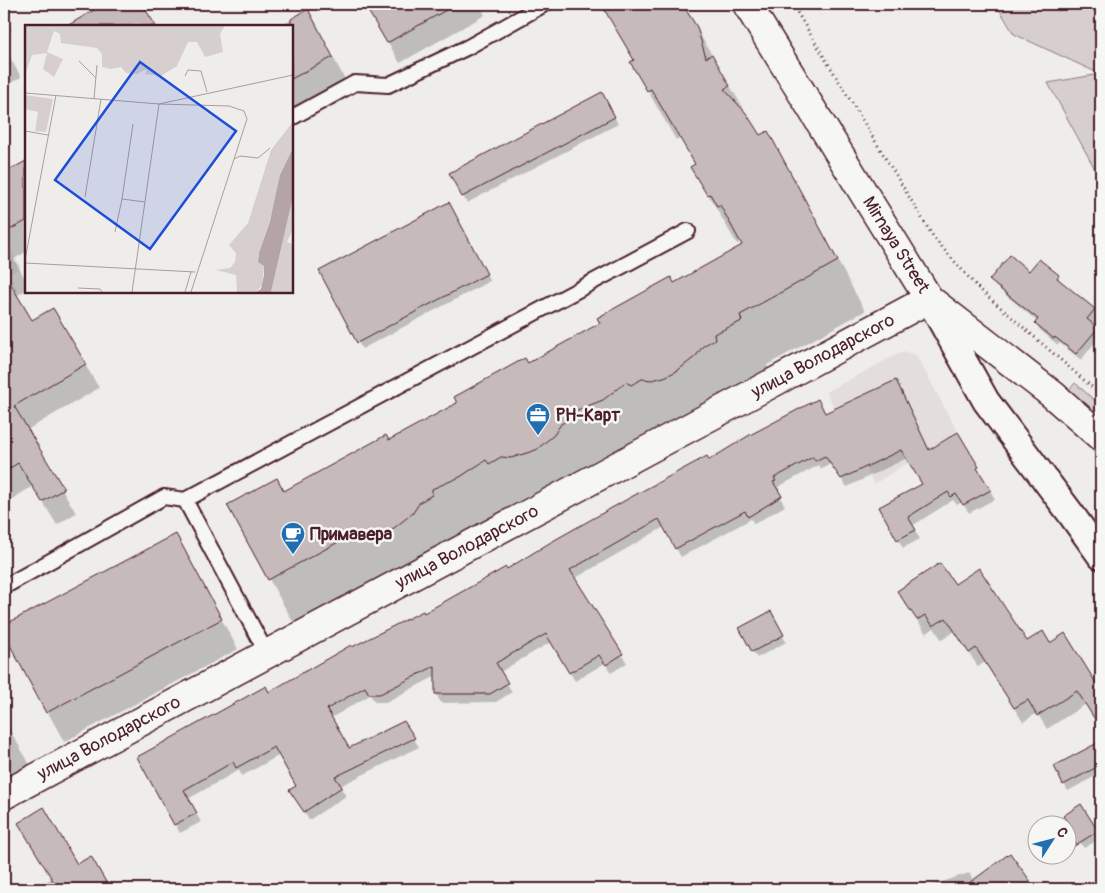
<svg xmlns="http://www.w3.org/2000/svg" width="1105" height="893" viewBox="0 0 1105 893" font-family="Pangolin,sans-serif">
<rect width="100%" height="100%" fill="#efedea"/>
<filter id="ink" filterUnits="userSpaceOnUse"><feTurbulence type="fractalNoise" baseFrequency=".02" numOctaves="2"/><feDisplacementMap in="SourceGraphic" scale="10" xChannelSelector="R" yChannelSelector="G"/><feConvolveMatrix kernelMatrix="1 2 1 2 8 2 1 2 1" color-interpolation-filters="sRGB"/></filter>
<g filter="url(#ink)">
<path fill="#e3dedc" d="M4,238L21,267L9,275L17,288L4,297Z
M903,351L916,355L958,432L874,484L826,392Z"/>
<path fill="#d7cfce" stroke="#90777c" d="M996,4H1101V180L1048,83L1100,74L1014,34Z
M1075,383L1101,406V418L1092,417L1065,395Z"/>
<path fill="#0003" d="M4,4H13L4,8Z
M92,4H140L154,26H69L96,10Z
M366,4H479L485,15L400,63Z
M605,4H680L692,21L760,137L768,133L865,311L767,365L769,370L742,383V389L297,629L228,506L284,493L389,442L742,246L740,242L737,244L692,167L696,165L680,137L676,140L648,91L635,61L603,5Z
M308,11L346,81L291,110V26H280Z
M4,16L12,30L4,35Z
M4,47L21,77L4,87Z
M606,101L618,124L467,203L463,196Z
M26,162V252L14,259L26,280V290L16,296L32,322L53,310L99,388L27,430L76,513L57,525L33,486L4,504V338L11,334L4,322V174Z
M448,204L490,281L362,349L321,272Z
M1029,272L1058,276L1061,283L1094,310L1101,306V344L1097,340L1081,360L1060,343L1058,345L1040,330L1036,324L1038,322L995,286L991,280Z
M825,414L929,451L957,433L995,499L969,513L962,502L957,505L953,500L912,526L920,539L903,548L881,508L924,485L907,458L847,487L831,464L821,469L819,465L778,487L780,490L777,491L785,506L754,524L751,519L681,557L664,527L574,579L627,663L611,673L605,663L575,681L551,642L500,672L512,692L496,702L441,703L436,694V676L386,702H375L370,695L331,718L348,749L404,723L419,747L340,786L346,796L309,820L296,799L298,786L280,755L242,776L239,770L188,799L201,822L180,833L139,758L269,694L351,648L424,615L708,462Z
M175,535L238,649L64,742L4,631V627Z
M954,586L1027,642L1050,644L1096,686L1101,694V711L1097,703L1086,704L1047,729L1037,713L1023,722L985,662L978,667L955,631L942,640L934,628L926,634L899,592Z
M770,613L786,642L757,658L741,629Z
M4,720L36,775L4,793Z
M1099,752L1101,761V773L1068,791L1055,767Z
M1081,806L1101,838L1084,848L1068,823Z
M1010,855L1034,889H921L969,873L974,881Z
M95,864L108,889H33L76,865Z"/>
<path fill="#c6babb" stroke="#4a1f2b" d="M104,4H142L156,26H67Z
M364,4H457L387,43Z
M601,4H682L697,27L706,58L712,54L730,86L724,89L746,113L760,135L768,131L838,261L740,315L742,321L714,334L715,339L703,346L696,356L677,371L664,377L652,380L642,379L631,385L626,382L603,400L572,412L574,417L561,424L554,435L536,450L511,458L501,457L489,464L486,460L460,477L432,489V495L420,502L413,513L394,528L382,533L370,536L360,535L349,542L344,539L268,580L227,505L277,478L284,491L386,435L389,440L457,403L454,397L525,358L528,363L600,323L597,318L671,277L674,283L742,245L720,205L717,206L710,194L707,195L690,167L695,164L651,89L647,91L630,62L634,60Z
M308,9L333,57L291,79V19Z
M602,92L615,117L462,197L449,173Z
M26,161V221L4,233V173Z
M449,202L487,274L357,343L319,271Z
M1010,255L1029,271L1039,259L1059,275L1057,278L1095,309L1087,319L1098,328L1076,354L1055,337L1054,339L1035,323L1038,319L989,280Z
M4,273L32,320L53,308L86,364L14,406L64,489L42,502L18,463L4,472Z
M896,380L929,450L958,432L979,467L977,468L991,490L963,505L956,494L951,497L948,492L908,517L916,530L897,540L879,507L922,484L901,450L841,479L825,456L815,461L813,457L774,478L776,481L773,482L782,496L748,517L745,511L675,549L659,519L570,570L623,654L606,665L599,655L569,673L546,634L496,663L508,683L490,694H435V666L380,694H369L365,687L327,709L349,748L404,721L415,738L335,777L342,787L304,812L289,790L296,786L274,747L236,768L233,762L184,790L197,813L174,825L137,757L266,686L269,692L351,645L352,647L423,611L424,613L506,567L507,569L551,542L633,496L707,456L709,460L748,436L818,399L825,413Z
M176,534L222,619L46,713L4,634V625Z
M940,563L955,584L979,568L1027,641L1043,631L1050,643L1065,633L1101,691V729L1077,691L1037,716L1028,700L1014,708L976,648L969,653L946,618L933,626L925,615L917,620L897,591Z
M771,611L784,635L752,652L739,628Z
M1101,741V765L1063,785L1054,766Z
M1081,804L1098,831L1068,850V823L1063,816Z
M44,807L77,864L91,856L110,889H58L18,823Z
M1010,853L1036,889H961Z"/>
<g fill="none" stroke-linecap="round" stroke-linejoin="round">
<defs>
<path id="lane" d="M291,118L355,83L388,85L468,47L545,4
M4,587L164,497L185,500
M267,654L185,500L688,231"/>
<path id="street" d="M929,299L986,401L1071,514L1101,556"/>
<path id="secondary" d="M747,4L929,299L1053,395L1101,437
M4,795L929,299"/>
</defs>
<use href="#lane" stroke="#4a1f2b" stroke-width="18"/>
<use href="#street" stroke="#4a1f2b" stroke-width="30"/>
<use href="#secondary" stroke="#4a1f2b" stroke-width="31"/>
<path stroke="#4a1f2b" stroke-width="3" stroke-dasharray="1 4" stroke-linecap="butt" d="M792,4L934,238L977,287L1101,395"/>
<use href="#lane" stroke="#f6f6f2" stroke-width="14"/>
<use href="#street" stroke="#f6f6f2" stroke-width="26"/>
<use href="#secondary" stroke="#f6f6f2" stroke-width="28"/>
</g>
</g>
<defs>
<symbol id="office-pin" viewBox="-11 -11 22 30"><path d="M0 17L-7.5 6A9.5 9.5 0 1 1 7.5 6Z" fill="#1f6fb2" stroke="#f6f6f2"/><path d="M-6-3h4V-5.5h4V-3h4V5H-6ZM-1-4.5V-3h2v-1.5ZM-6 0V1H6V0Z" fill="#fff"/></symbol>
<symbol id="cafe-pin" viewBox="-11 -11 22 30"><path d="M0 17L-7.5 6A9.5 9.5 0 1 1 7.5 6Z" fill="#1f6fb2" stroke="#f6f6f2"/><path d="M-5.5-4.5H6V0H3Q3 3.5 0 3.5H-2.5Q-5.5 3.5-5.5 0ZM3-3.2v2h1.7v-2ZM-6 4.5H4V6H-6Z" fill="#fff"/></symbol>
</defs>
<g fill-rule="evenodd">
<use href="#office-pin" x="524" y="401" width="28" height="38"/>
<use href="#cafe-pin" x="279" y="520" width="28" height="38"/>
</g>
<g text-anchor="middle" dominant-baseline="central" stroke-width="5" stroke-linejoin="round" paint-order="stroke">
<g font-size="18" fill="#4a1f2b" stroke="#f6f6f2">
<text transform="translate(896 245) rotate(58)">Mirnaya Street</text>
<text transform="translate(823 356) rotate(-28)">улица Володарского</text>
<text transform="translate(467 547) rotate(-28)">улица Володарского</text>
<text transform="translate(109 738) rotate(-28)">улица Володарского</text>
</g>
<g font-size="18" font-weight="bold" fill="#4a1f2b" stroke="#f6f6f2" text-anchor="start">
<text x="556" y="415">РН-Карт</text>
<text x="310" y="534">Примавера</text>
</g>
</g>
<g transform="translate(25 25)">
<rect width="268" height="268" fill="#efedea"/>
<path d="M0,0H200L195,9L198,27L180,32L172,17H163L152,41L136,51L120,49L122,44L112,49L101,48L96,42L85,44L77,42V29L72,23L36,18L35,9L29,6L22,27L38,34L29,52L18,44L22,28L7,30L0,50ZM0,70L28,74L21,107L10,106L13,87L0,84ZM267,98V125L255,150L252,172L233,232L239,241L237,260L231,267H212L211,250L191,245L205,243L210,237L211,228L204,220L223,198L246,125ZM267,176V206L262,217L267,219V267H246Z" fill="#d7cfce"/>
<path d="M267,125V176L246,267H231L236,264L239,250V241L233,237L234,228L245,196L255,150Z" fill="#b4a4a5"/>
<path fill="none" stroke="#ad9b9e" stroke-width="1" d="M54,36L71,53M160,51L163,45L176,46L182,67M0,68L134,79L268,50M69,74L72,40M134,79L204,81L219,86L222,94L166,267M108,99L97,174L120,177M0,106L23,110M209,134L215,131L233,133L245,123M60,172L76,74M90,207L97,174M0,235L31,70M0,238L170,247M53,263L75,264L77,267M107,267L134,79M160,267L166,247"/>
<path fill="#1d4ed8" fill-opacity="0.15" stroke="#1d4ed8" stroke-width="2.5" d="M115,37L211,106L125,224L30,155Z"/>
<rect width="268" height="268" fill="none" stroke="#4a1f2b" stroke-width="2.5"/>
</g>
<rect width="1105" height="893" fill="none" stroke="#f6f6f2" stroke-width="20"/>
<rect x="10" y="10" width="1085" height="873" fill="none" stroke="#4a1f2b" stroke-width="2" filter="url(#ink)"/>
<g transform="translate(1052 840) rotate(54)"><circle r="24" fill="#f6f6f2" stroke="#b1a0a2"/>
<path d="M0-4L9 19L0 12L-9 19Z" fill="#1f6fb2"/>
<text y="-8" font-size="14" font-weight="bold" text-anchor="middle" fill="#4a1f2b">С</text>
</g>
</svg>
